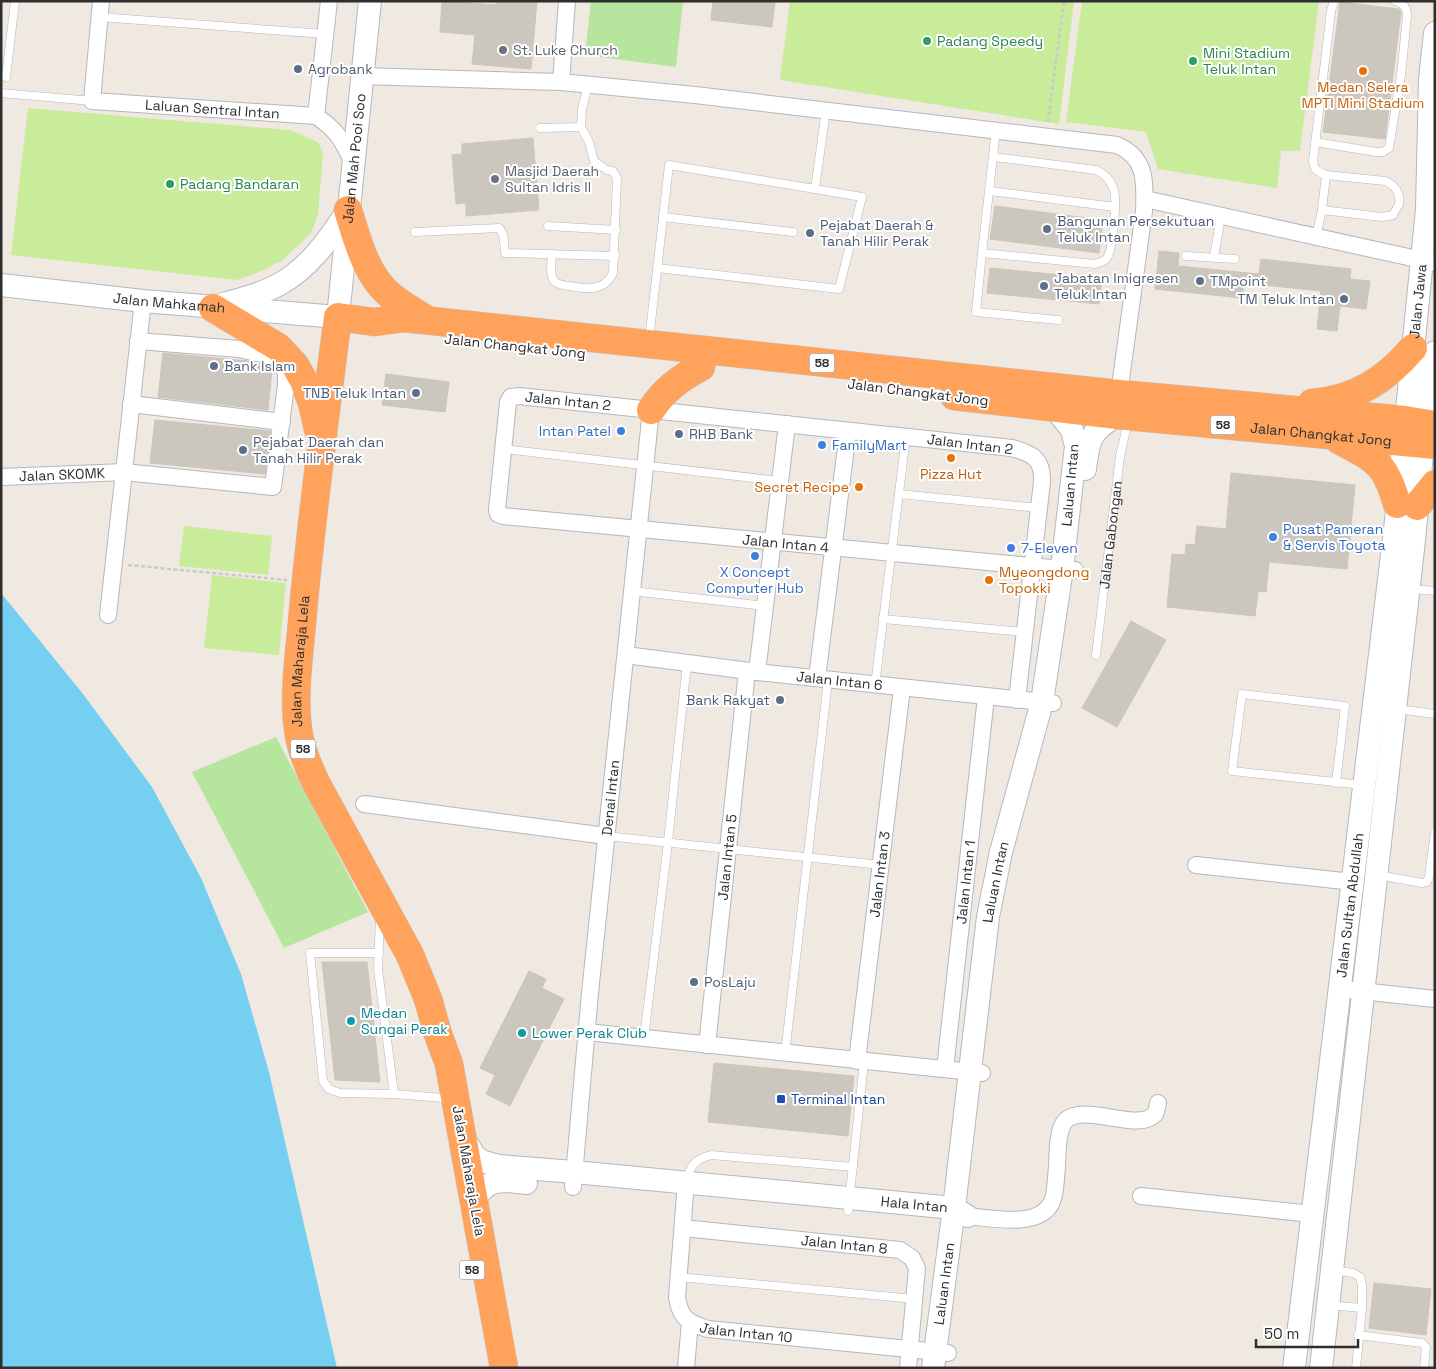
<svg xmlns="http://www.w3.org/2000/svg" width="1436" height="1369" viewBox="0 0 1436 1369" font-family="'Space Grotesk',sans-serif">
<rect width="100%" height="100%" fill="#efe9e1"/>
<path fill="#b6e59e" d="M591,1H683L676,67L585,55Z
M276,737L368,912L284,948L192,772Z"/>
<path fill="#c9ec9a" d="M790,1H1074L1059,124L780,80Z
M1082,1H1319L1300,151H1281L1277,188L1158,169L1146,132L1066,122Z
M28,108L290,130L318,142L323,153L318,215L311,233L283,260L257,273L237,280L11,255Z
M184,526L272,536L268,575L179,566Z
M212,575L286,583L279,655L204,648Z"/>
<path fill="#75cff0" d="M1,593L83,694L152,787L201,878L241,974L269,1072L337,1368H1Z"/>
<path fill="#cbc7bf" stroke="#cbc5ba" d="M442,1L496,5V1H537L531,69L472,64L475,35L440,32Z
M713,1H775L772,27L711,20Z
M1340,2L1399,9L1401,12L1385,139L1323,132Z
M533,138L539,210L466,216V203L456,204L452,155L462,154V144Z
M995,206L1103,220L1099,253L990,239Z
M1159,251L1179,253L1178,266L1259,274L1261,259L1351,269L1350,279L1370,281L1366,309L1340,306L1337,331L1317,329L1321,291L1244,283L1242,298L1155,289Z
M990,268L1102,279L1099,304L987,293Z
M163,353L248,361L266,365L272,370L268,410L158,397Z
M386,374L449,382L445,412L382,405Z
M155,420L270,431L265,474L150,463Z
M1231,473L1355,485L1347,569L1269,562L1266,592L1258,591L1255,616L1167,607L1172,554L1185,555L1186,544L1195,545L1197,526L1226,529Z
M1131,621L1166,640L1117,727L1082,708Z
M322,962H367L380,1082L335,1080Z
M529,971L546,979L542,988L564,999L510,1106L486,1094L495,1075L480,1068Z
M714,1063L854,1076L848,1136L708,1122Z
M1374,1283L1431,1289L1426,1335L1369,1328Z"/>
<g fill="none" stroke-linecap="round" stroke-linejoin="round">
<defs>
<g id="lane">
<path d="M99,17L325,34"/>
<path d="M6,77L15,1"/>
<path d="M1,93L92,101"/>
<path d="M540,128L581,127"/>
<path d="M1315,142L1376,152H1383L1389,148L1401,75L1407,16C1407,7 1404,4 1395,1"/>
<path d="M994,157L1096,170C1105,174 1111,180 1114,190C1117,200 1113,253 1106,259C1103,262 1098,263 1095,264L982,253L996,130"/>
<path d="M1326,175C1318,172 1314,170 1313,161L1331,11L1334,1"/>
<path d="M990,191L1115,207"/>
<path d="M663,217L793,232"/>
<path d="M548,226L616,230"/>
<path d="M415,232L499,228C505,234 504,245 505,253L615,256"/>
<path d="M1316,237L1322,210L1326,175L1385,181C1394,184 1401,193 1399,204C1398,207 1394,212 1393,215L1382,217L1322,210"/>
<path d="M982,253L976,312L1058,320"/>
<path d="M552,254C552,262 549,274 554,281C558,285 564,285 569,286C586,289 604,292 613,273L617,178L613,171L607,170L594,161L589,142L581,127L582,109L588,85"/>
<path d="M1186,256L1235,259"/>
<path d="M1214,257L1221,216"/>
<path d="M657,268L839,289L862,197L815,189"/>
<path d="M649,340L669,165L815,189L826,110"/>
<path d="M503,449L780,481"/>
<path d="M899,494L1039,508"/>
<path d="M1411,589L1435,591"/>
<path d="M632,591L765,606"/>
<path d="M883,619L1024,632"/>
<path id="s1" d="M1096,655L1120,456L1128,422"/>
<path d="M875,685L906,437"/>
<path d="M1397,709L1435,714"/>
<path d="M1336,783L1345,706L1242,694L1232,771L1363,785"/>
<path d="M606,836L881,865"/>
<path d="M1378,875L1422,883L1427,882L1429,877L1435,832"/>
<path d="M380,918L378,969L394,1094L443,1098"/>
<path d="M379,953H310L323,1081L329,1089L340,1093L394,1094"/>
<path d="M644,1038L668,842L687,663"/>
<path d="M785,1054L828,680"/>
<path d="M687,1180C690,1165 696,1159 711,1155L853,1167"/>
<path d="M848,1211L864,1062"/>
<path d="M1333,1270L1353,1273L1360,1277L1362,1285V1308"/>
<path d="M678,1277L915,1299"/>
<path d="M1329,1305L1362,1308L1356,1368"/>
<path d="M1358,1335L1422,1343L1426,1347L1424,1368"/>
</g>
<g id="street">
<path id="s2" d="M101,1L92,101L316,116L329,1"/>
<path d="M362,76L561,82L695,95L1117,145C1147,158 1145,182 1144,211L1119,394"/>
<path d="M561,82L567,1"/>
<path d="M316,116C338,131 341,139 353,162"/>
<path d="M1145,199L1435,263"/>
<path d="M131,404L282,422"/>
<path id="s3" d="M1,477L124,472L273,487L286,385V372L280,363L270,356L239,349L138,341"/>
<path d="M108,615L143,301"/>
<path id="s4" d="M626,655L757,672L1053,703"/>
<path d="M757,672L787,424"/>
<path d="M817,678L848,431"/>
<path id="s5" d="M1017,700L1042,482C1043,459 1033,454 1012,448L519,396L511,397L508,402L497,510L498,514L503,516C693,535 884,553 1075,570"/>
<path d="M364,804L606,836"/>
<path d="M1196,865L1353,882"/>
<path d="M1352,990L1435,999"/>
<path d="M587,1032L982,1073"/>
<path id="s6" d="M707,1045L747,671"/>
<path id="s7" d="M857,1061L902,688"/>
<path id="s8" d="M945,1069L986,697"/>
<path id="s9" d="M686,1182L677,1297C680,1318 688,1323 708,1329L948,1353"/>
<path id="s10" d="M573,1187L590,993L651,410"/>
<path d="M1141,1196L1312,1214"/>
<path d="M967,1216C993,1218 1047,1231 1054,1195C1057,1179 1057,1161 1058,1145C1059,1137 1060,1126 1066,1120C1086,1103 1139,1133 1155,1114C1157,1111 1157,1106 1158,1103"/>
<path id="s11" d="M683,1228L900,1250L912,1258L917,1268L908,1368"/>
<path d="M686,1368L690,1322"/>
</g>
<g id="secondary">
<path id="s12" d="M1,285L143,301L338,317L370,1"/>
<path d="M223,304C242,299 261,294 278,285C308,269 328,241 346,213"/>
<path d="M1085,469C1089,438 1090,432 1117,415"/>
<path id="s13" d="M463,1137L474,1155L481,1161L499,1166L574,1172L954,1208L967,1216"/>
<path d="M474,1201C487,1177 503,1180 526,1183"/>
<path id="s14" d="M933,1368L954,1208L988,917L1001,852L1042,702L1062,569L1076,446L1072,430L1054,407"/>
<path id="s15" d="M1294,1368L1395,530L1427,209L1430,79L1435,33"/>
<path d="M1321,1368L1414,540L1423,443L1435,352"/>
</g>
<g id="highway">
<path d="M348,210C357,239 366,276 391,296C402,305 415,312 427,320"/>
<path d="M213,308L278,347L295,365L304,381L312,403L318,429"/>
<path id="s16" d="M954,396L1117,415L1435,445"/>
<path d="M1312,403C1355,399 1385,381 1413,348"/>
<path d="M651,410C664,390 680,378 701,367"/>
<path d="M1339,440C1376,460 1385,462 1397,504"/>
<path d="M1417,506L1435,484"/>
<path id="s17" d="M504,1368L449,1064L438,1034L428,999L410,955L316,783C309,768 302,752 299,736C292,696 300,652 303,611C312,513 325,415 338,317L374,322L404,318L1119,394L1405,420L1435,425"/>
</g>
</defs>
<use href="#lane" stroke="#b4b7c1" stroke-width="9"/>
<use href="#street" stroke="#b4b7c1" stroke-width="18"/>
<use href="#secondary" stroke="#b4b7c1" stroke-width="24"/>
<use href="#highway" stroke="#c9c9c9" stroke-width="29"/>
<path stroke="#c9c9c9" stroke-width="2.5" stroke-dasharray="4 2.5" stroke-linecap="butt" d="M1048,122L1064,1
M128,565L287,580"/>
<use href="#lane" stroke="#fff" stroke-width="8"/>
<use href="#street" stroke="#fff" stroke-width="16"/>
<use href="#secondary" stroke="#fff" stroke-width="22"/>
<use href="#highway" stroke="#ffa35c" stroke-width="28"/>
</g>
<g fill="#2e9e5b" stroke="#fff" stroke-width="2">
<circle cx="927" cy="41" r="5"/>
<circle cx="1193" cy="61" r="5"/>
<circle cx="170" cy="184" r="5"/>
</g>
<g fill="#6b7280" stroke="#fff" stroke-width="2">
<circle cx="503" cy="50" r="5"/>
<circle cx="495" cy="179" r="5"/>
</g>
<g fill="#5c6f8a" stroke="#fff" stroke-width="2">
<circle cx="298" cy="69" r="5"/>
<circle cx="1047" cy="229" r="5"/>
<circle cx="810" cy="233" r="5"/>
<circle cx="1200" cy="281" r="5"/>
<circle cx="1044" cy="286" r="5"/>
<circle cx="1344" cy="299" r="5"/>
<circle cx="214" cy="366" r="5"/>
<circle cx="416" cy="393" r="5"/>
<circle cx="679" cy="434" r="5"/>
<circle cx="243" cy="450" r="5"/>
<circle cx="780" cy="700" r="5"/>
<circle cx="694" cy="982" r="5"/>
</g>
<g fill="#e8710a" stroke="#fff" stroke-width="2">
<circle cx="1363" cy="71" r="5"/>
<circle cx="951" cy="458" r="5"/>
<circle cx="859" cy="487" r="5"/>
<circle cx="989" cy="580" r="5"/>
</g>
<g fill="#3f7fe0" stroke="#fff" stroke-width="2">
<circle cx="621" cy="431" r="5"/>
<circle cx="822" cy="445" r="5"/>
<circle cx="1273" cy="537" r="5"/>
<circle cx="1011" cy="548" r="5"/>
<circle cx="755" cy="556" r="5"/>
</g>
<g fill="#0f9aa8" stroke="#fff" stroke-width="2">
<circle cx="351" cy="1021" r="5"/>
<circle cx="522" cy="1033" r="5"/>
</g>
<rect fill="#1a4fb4" stroke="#fff" stroke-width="2" x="776" y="1094" width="10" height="10" rx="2.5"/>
<g text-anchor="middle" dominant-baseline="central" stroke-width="4" stroke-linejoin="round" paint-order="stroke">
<g fill="#fff" stroke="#6d6d6d" stroke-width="1">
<rect x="809.5" y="353.5" width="25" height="19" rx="4"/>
<rect x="1210.5" y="415.5" width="25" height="19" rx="4"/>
<rect x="290.5" y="739.5" width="25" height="19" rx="4"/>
<rect x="459.5" y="1260.5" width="25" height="19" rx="4"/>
</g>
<g font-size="12" font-weight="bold" fill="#2e2e2e">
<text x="822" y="363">58</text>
<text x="1223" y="425">58</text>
<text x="303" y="749">58</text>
<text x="472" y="1270">58</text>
</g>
<g font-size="14" fill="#27864d" stroke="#fff" text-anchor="start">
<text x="937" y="41">Padang Speedy</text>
<text x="1203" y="53">Mini Stadium<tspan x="1203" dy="16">Teluk Intan</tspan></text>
<text x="180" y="184">Padang Bandaran</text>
</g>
<g font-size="14" fill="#5b616d" stroke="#fff" text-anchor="start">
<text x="513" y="50">St. Luke Church</text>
<text x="505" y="171">Masjid Daerah<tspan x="505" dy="16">Sultan Idris II</tspan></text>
</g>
<g font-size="14" fill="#4e5e75" stroke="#fff" text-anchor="start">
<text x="308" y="69">Agrobank</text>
<text x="1057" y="221">Bangunan Persekutuan<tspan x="1057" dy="16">Teluk Intan</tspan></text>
<text x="820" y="225">Pejabat Daerah &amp;<tspan x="820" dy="16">Tanah Hilir Perak</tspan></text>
<text x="1054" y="278">Jabatan Imigresen<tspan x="1054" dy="16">Teluk Intan</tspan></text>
<text x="1210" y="281">TMpoint</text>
<text x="1334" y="299" text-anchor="end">TM Teluk Intan</text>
<text x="224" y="366">Bank Islam</text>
<text x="406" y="393" text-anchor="end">TNB Teluk Intan</text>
<text x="689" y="434">RHB Bank</text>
<text x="253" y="442">Pejabat Daerah dan<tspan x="253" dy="16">Tanah Hilir Perak</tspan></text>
<text x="770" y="700" text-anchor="end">Bank Rakyat</text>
<text x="704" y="982">PosLaju</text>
</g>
<g font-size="14" fill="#c56008" stroke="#fff">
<text x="1363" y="87">Medan Selera<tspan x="1363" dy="16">MPTI Mini Stadium</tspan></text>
<text x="951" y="474">Pizza Hut</text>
<text x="849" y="487" text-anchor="end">Secret Recipe</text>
<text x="999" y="572" text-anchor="start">Myeongdong<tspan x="999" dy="16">Topokki</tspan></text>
</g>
<g font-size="14" fill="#2e2e2e" stroke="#fff">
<text stroke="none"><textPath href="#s2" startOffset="221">Laluan Sentral Intan</textPath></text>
<text stroke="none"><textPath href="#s12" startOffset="498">Jalan Mah Pooi Soo</textPath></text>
<text stroke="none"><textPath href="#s15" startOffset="1074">Jalan Jawa</textPath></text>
<text stroke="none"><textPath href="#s12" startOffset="169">Jalan Mahkamah</textPath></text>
<text transform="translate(515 346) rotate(6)">Jalan Changkat Jong</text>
<text transform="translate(918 392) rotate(7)">Jalan Changkat Jong</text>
<text transform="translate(568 401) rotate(6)">Jalan Intan 2</text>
<text stroke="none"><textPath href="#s16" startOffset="369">Jalan Changkat Jong</textPath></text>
<text transform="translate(970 444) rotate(7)">Jalan Intan 2</text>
<text stroke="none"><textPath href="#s3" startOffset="61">Jalan SKOMK</textPath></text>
<text transform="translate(1070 485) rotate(-85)">Laluan Intan</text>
<text stroke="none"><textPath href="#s1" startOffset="121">Jalan Gabongan</textPath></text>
<text stroke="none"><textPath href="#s5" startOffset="1182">Jalan Intan 4</textPath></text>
<text stroke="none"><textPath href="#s17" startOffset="746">Jalan Maharaja Lela</textPath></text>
<text stroke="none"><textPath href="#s4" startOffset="215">Jalan Intan 6</textPath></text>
<text stroke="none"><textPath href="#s10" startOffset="391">Denai Intan</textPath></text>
<text stroke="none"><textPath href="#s6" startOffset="189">Jalan Intan 5</textPath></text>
<text stroke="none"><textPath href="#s7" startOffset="188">Jalan Intan 3</textPath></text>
<text stroke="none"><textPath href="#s14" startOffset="490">Laluan Intan</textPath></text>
<text stroke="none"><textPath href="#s8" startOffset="188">Jalan Intan 1</textPath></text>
<text stroke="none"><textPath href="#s15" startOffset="466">Jalan Sultan Abdullah</textPath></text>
<text transform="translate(469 1171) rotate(80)">Jalan Maharaja Lela</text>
<text stroke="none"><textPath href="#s13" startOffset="466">Hala Intan</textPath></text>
<text stroke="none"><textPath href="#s11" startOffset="162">Jalan Intan 8</textPath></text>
<text stroke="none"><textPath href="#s14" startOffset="85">Laluan Intan</textPath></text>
<text stroke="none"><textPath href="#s9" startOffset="202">Jalan Intan 10</textPath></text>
</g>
<g font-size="14" fill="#366cbe" stroke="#fff" text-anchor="start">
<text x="611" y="431" text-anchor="end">Intan Patel</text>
<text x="832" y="445">FamilyMart</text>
<text x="1283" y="529">Pusat Pameran<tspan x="1283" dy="16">&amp; Servis Toyota</tspan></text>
<text x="1021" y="548">7-Eleven</text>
<text x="755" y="572" text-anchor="middle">X Concept<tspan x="755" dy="16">Computer Hub</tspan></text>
</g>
<g font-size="14" fill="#0d838f" stroke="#fff" text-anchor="start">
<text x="361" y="1013">Medan<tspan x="361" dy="16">Sungai Perak</tspan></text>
<text x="532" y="1033">Lower Perak Club</text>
</g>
<g font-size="14" fill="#164399" stroke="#fff" text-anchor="start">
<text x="791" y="1099">Terminal Intan</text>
</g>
</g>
<rect width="1436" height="1369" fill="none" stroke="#2e2e2e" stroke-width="5"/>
<path d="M1256 1339v8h102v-8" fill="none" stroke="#2e2e2e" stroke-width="2.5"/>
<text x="1264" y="1339" font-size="15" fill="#2e2e2e" stroke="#ffffff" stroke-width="4" paint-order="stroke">50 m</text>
</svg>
